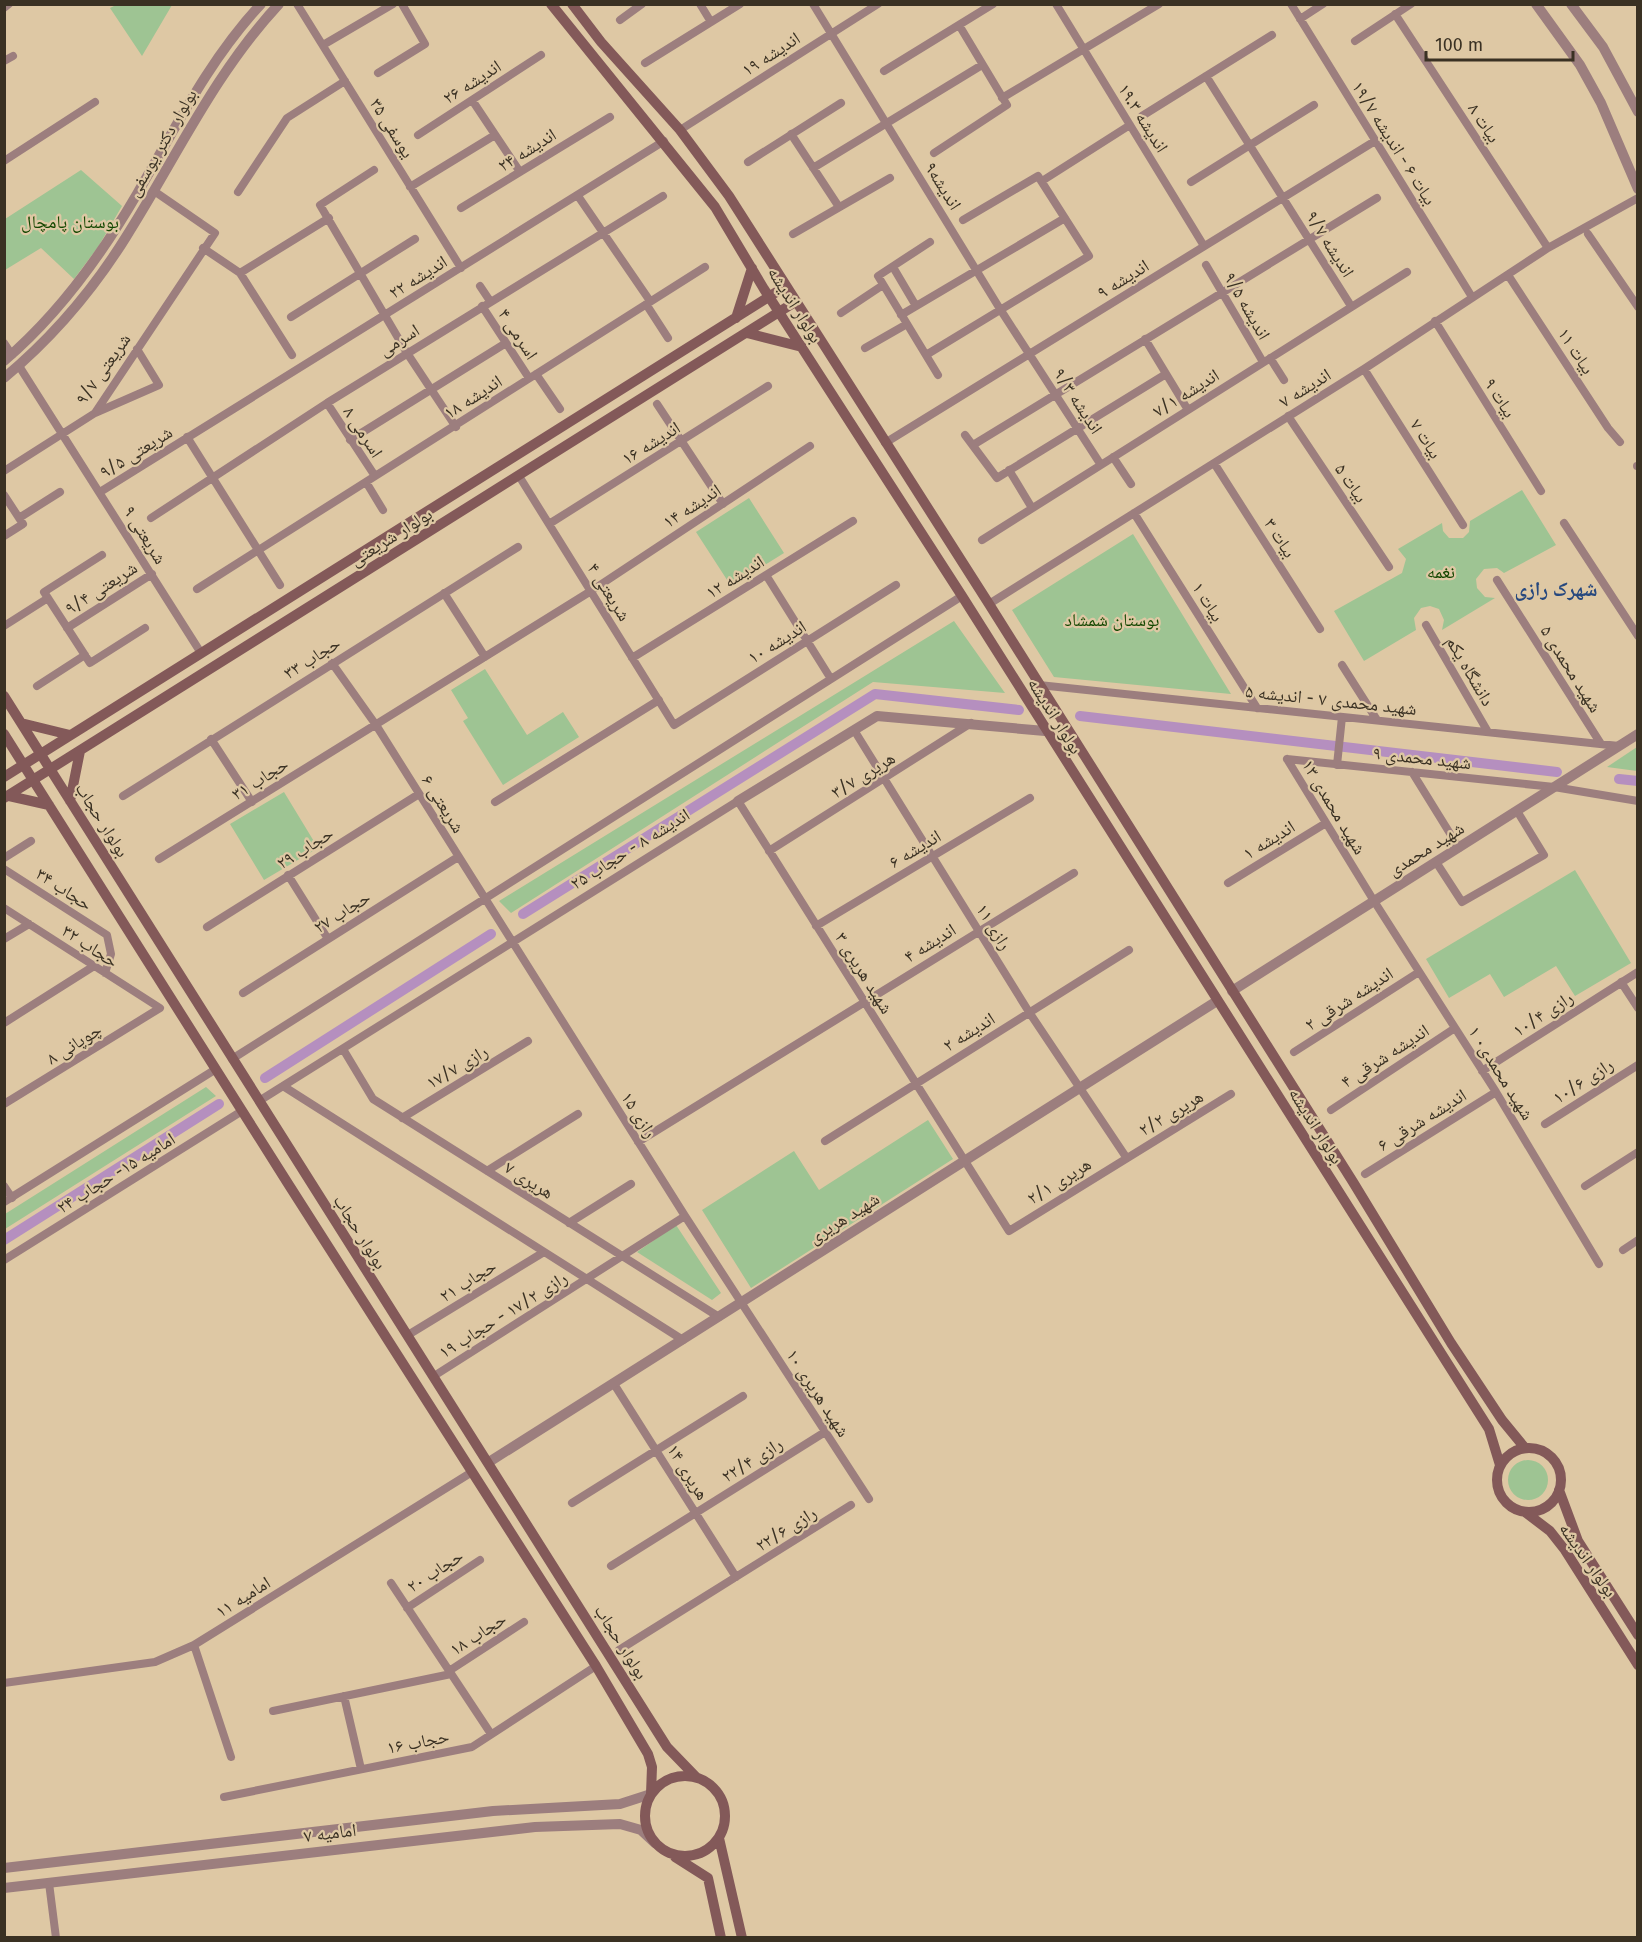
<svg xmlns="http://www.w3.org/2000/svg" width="1642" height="1942" viewBox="0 0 1642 1942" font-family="'Fira Sans','Noto Naskh Arabic',sans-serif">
<rect width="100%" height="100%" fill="#dec8a4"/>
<path fill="#9ec493" d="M116,5H172L142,56L110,8Z
M81,170L122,206L98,247L74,279L41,248L5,270V219Z
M1522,490L1556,545L1504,573L1497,568L1484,569L1476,579L1477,588L1485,597L1495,598L1442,630L1444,620L1439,609L1430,606L1421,608L1414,618L1416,630L1364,661L1334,611L1402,573L1406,559L1398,549L1442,523L1443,531L1449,538H1463L1469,532L1470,521Z
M749,498L784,553L731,586L696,532Z
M1133,534L1231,694L1054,677L1012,610Z
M954,621L1005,693L873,682L511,913L499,901Z
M485,669L527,735L563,712L579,737L503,785L463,721L468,718L451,690Z
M1637,747V771L1607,767Z
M284,792L318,848L264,880L230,824Z
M1575,870L1631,963L1575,996L1556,966L1504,997L1490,974L1449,998L1426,959Z
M206,1087L216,1096L5,1229V1214Z
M928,1120L953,1159L751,1288L702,1210L794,1151L819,1190Z
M676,1225L721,1293L712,1300L637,1252Z
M1508 1480a20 20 0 1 1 40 0a20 20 0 1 1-40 0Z"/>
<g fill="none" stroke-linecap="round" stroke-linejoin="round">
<path stroke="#b58fbf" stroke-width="10" d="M1080,716L1557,772
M1619,779L1638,781
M523,914L875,694L1019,710
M265,1078L491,934
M4,1240L219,1104"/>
<path stroke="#9c7e7e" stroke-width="8" d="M297,4L461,268
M700,4L711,22
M813,4L1000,309L1101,465
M1056,4L1204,246
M1291,4L1472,297
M4,8L9,4
M1395,14L1548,248
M1300,19L1323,4
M620,20L642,4
M1355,41L1411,4
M323,45L393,4
M4,61L13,56
M645,63L740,4
M884,71L993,4
M378,73L425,44L402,4
M1206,76L1351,306
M1002,98L1159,4
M472,100L520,172
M1142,116L1272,35
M680,130L878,4
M791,134L839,207
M418,135L541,55
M934,153L1007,105L959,25
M4,161L95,102
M748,162L841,103
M813,168L982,65
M374,170L320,205L407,353L456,427
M1042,181L1130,125
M1191,182L1314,105
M410,187L495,135
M238,192L287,118L345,81
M578,196L650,301
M461,208L610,117
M793,234L890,178
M1588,234L1638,307
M930,242L878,276L938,375
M203,248L240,273L292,355
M1206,265L1263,362
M893,267L916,306
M240,273L329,218
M1508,275L1608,428L1620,442
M480,286L490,301
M646,304L668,338
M482,306L529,378
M841,313L883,285
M901,315L1065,218
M291,317L415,239
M1435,321L1541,491
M1145,339L1188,410
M4,343L12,355
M865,348L907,324
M926,355L1089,256L1038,176L963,220
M1270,358L1284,380
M19,366L201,653
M1364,369L1463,525
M536,374L560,409
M327,403L375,476
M657,404L723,504
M95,413L159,385L137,349
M1288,416L1389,567
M965,435L997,478L1166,374
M187,437L280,585
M350,440L506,343
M885,443L1375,141
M973,445L1377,198
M1113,457L1131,484
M1214,463L1320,629
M1637,466H1638
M1009,470L1032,508
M4,471L95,413L215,233L154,191
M519,476L674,725L896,585
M366,482L383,510
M100,492L664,141
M4,495L23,524L4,536
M1134,513L1257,708
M19,518L60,492
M151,518L327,403L663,196
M1564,523L1638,636
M549,524L768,386
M982,540L1407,272
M102,555L44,592L90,663L145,628
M766,575L831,679
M1497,580L1601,744
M197,589L705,267
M444,593L485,657
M989,604L1364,369L1548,248L1638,198
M1426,625L1488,732
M4,626L48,598
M67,628L152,574
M632,658L853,521
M332,663L376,725L685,1216L869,1499
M1342,665L1377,720
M1039,685L1619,746
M37,686L85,655
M854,730L1029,1012L1126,1157
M211,739L252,802
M1287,759L1374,901L1496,1092L1599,1264
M1287,759L1554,787L1638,801
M1337,765L1342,717
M1412,772L1459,848
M123,796L518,547
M495,802L659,700
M769,851L971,723
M4,858L31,841
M159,859L591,591L810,446
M1436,862L1462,902L1544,855L1517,811
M4,869L107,935L111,954L105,973
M288,875L328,939
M1228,883L1326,823
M4,908L160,1008L4,1104
M816,926L1030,798
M207,927L419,794
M4,939L29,924
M1621,982L1638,1008
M243,993L458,857
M4,1023L94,966
M343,1049L373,1099L719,1317
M1294,1052L1419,972
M232,1059L962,596
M1482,1071L1638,972
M283,1086L683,1340
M259,1101L738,801L1009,1231L1231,1094
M1331,1110L1455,1028
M402,1118L528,1041
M1545,1124L1638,1065
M825,1141L1129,950
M638,1142L1074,873
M487,1171L578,1114
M1365,1174L1496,1092
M4,1186L12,1198
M1585,1186L1638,1152
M4,1202L216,1069
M569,1223L631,1184
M1623,1250L1638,1240
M4,1260L242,1111
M408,1335L544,1252
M434,1376L685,1216
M614,1384L736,1577
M572,1503L743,1396
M611,1566L825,1432
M391,1583L491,1734
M407,1608L480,1560
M194,1645L231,1757
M619,1650L851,1505
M449,1671L524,1622
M4,1683L155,1662L194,1645L472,1472
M344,1696L361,1769
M273,1711L451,1674
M224,1797L472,1747L596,1666
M49,1883L56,1938"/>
<path stroke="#9c7e7e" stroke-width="10" d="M1536,4L1580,65L1601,103L1638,189
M1571,4L1603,47L1638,112
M4,361C59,314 101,256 137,194C175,129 208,61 261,4
M4,378C52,338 93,290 126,237C176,158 214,74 279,4
M738,801L877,716L1045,731
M1232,991L1638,734
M489,1462L1217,1001
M4,1868L493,1811L620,1804L651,1794
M4,1888L535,1827L620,1824L641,1830L655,1843"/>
<path stroke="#835959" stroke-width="10" d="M551,4L715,207L764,289L962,596L1489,1429L1500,1465
M572,4L601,42L680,130L729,196L989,604L1353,1182L1451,1343L1502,1420L1525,1448
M736,318L752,268
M747,333L802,347
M4,696L667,1747L697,1778
M21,723L70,735
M4,734L287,1182L596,1666L648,1754L652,1767L651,1794
M4,777L786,286
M9,796L49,805
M4,798L795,302
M70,801L80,751
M1497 1480a32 32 0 1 1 64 0a32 32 0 1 1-64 0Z
M1559,1490L1578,1541L1638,1635
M1525,1512L1550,1531L1565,1550L1638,1665
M645 1816a40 40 0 1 1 80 0a40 40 0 1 1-80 0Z
M719,1838L742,1938
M675,1857L708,1878L721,1938"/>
</g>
<g text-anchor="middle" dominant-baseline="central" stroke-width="4.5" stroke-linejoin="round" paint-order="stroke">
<g font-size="18" fill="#3a3123" stroke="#dec8a4">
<text transform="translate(771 54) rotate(-33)">اندیشه ۱۹</text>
<text transform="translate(472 82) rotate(-33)">اندیشه ۲۶</text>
<text transform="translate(1143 118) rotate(58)">اندیشه ۱۹.۳</text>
<text transform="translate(1484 123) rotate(57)">بیات ۸</text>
<text transform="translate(392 128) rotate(58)">یوسفی ۳۵</text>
<text transform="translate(162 143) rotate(-60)">بولوار دکتر یوسفی</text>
<text transform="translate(1394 143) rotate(58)">بیات ۶ - اندیشه ۱۹/۷</text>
<text transform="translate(527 150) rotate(-32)">اندیشه ۲۴</text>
<text transform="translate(943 186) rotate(58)">اندیشه۹</text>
<text transform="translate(1330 244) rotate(58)">اندیشه ۹/۷</text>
<text transform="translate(418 277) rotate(-32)">اندیشه ۲۲</text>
<text transform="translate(1123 279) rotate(-32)">اندیشه ۹</text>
<text transform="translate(795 305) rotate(58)">بولوار اندیشه</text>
<text transform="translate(1247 306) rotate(60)">اندیشه ۹/۵</text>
<text transform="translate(518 334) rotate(57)">اسرمی ۴</text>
<text transform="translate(399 340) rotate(-32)">اسرمی</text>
<text transform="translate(1576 351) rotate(57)">بیات ۱۱</text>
<text transform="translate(103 369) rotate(-55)">شریعتی ۹/۷</text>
<text transform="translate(1305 388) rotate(-32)">اندیشه ۷</text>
<text transform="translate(1186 393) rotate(-32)">اندیشه ۷/۱</text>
<text transform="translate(473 397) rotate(-33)">اندیشه ۱۸</text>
<text transform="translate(1500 398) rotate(58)">بیات ۹</text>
<text transform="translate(1078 401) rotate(57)">اندیشه ۹/۳</text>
<text transform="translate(363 432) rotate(57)">اسرمی ۸</text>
<text transform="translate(1426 439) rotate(58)">بیات ۷</text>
<text transform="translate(651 443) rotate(-32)">اندیشه ۱۶</text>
<text transform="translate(136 452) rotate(-32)">شریعتی ۹/۵</text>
<text transform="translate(1351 483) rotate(56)">بیات ۵</text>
<text transform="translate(692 506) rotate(-33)">اندیشه ۱۴</text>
<text transform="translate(145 535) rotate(58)">شریعتی ۹</text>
<text transform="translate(391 537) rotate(-32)">بولوار شریعتی</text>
<text transform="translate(1280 538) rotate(58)">بیات ۳</text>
<text transform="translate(735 577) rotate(-32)">اندیشه ۱۲</text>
<text transform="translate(101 588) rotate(-33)">شریعتی ۹/۴</text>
<text transform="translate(609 592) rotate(58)">شریعتی ۴</text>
<text transform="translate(1208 602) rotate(58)">بیات ۱</text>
<text transform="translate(777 642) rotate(-32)">اندیشه ۱۰</text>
<text transform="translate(312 658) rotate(-32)">حجاب ۳۳</text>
<text transform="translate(1571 669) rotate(58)">شهید محمدی ۵</text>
<text transform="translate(1470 671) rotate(60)">دانشگاه یکم</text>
<text transform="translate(1331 700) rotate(6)">شهید محمدی ۷ - اندیشه ۵</text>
<text transform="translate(1055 716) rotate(58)">بولوار اندیشه</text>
<text transform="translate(1422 758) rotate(6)">شهید محمدی ۹</text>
<text transform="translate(863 775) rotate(-32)">هریری ۳/۷</text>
<text transform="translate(260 779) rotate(-32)">حجاب ۳۱</text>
<text transform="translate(443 804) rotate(58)">شریعتی ۶</text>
<text transform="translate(1334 807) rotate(59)">شهید محمدی ۱۳</text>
<text transform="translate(102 820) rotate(58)">بولوار حجاب</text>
<text transform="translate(1269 840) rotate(-32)">اندیشه ۱</text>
<text transform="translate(305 848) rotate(-32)">حجاب ۲۹</text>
<text transform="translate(630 849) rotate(-32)">اندیشه ۸ - حجاب ۲۵</text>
<text transform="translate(915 849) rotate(-31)">اندیشه ۶</text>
<text transform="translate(1426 849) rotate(-32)">شهید محمدی</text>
<text transform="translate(64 889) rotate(33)">حجاب ۳۴</text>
<text transform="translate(342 912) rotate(-32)">حجاب ۲۷</text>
<text transform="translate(994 927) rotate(58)">رازی ۱۱</text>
<text transform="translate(930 943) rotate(-32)">اندیشه ۴</text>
<text transform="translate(90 946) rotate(33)">حجاب ۳۲</text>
<text transform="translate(864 973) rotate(58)">شهید هریری ۳</text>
<text transform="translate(1349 999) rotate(-33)">اندیشه شرقی ۲</text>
<text transform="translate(1543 1014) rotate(-33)">رازی ۱۰/۴</text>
<text transform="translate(969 1032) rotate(-32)">اندیشه ۲</text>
<text transform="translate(74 1044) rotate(-32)">چوپانی ۸</text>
<text transform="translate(1385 1056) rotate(-33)">اندیشه شرقی ۴</text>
<text transform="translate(457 1067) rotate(-31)">رازی ۱۷/۷</text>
<text transform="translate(1501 1073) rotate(58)">شهید محمدی۰ ۱</text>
<text transform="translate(1583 1081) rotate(-33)">رازی ۱۰/۶</text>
<text transform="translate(1171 1113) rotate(-31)">هریری ۲/۲</text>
<text transform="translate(639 1115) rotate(58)">رازی ۱۵</text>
<text transform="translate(1422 1120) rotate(-32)">اندیشه شرقی ۶</text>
<text transform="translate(1316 1126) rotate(58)">بولوار اندیشه</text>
<text transform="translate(116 1173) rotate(-32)">امامیه ۱۵- حجاب ۲۴</text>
<text transform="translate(529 1180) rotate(32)">هریری ۷</text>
<text transform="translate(1059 1181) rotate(-32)">هریری ۲/۱</text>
<text transform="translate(844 1218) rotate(-32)">شهید هریری</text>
<text transform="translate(360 1232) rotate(58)">بولوار حجاب</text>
<text transform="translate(468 1281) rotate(-32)">حجاب ۲۱</text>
<text transform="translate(503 1315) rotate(-32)">رازی ۱۷/۲ - حجاب ۱۹</text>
<text transform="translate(818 1393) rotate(57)">شهید هریری ۱۰</text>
<text transform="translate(752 1460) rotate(-32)">رازی ۲۲/۴</text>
<text transform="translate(688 1472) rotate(58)">هریری ۱۴</text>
<text transform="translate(786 1529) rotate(-32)">رازی ۲۲/۶</text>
<text transform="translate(1588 1560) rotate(55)">بولوار اندیشه</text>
<text transform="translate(435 1571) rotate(-33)">حجاب ۲۰</text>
<text transform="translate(243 1597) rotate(-32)">امامیه ۱۱</text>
<text transform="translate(478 1634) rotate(-33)">حجاب ۱۸</text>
<text transform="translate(621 1642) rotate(58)">بولوار حجاب</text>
<text transform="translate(418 1742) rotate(-11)">حجاب ۱۶</text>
<text transform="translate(330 1833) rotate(-7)">امامیه ۷</text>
</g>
<g font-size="18" fill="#134700" stroke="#dec8a4">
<text x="70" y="222">بوستان پامچال</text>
<text x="1441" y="572">نغمه</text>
<text x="1112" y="620">بوستان شمشاد</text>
</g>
<g font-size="20" font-weight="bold" fill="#26487e" stroke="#dec8a4">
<text x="1556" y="589">شهرک رازی</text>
</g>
</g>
<rect width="1642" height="1942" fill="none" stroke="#3a3123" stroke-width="12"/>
<path d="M1426 51v9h147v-9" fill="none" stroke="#3a3123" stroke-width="3"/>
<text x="1435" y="51" font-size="18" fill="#3a3123" stroke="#dec8a4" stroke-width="4.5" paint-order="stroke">100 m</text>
</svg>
